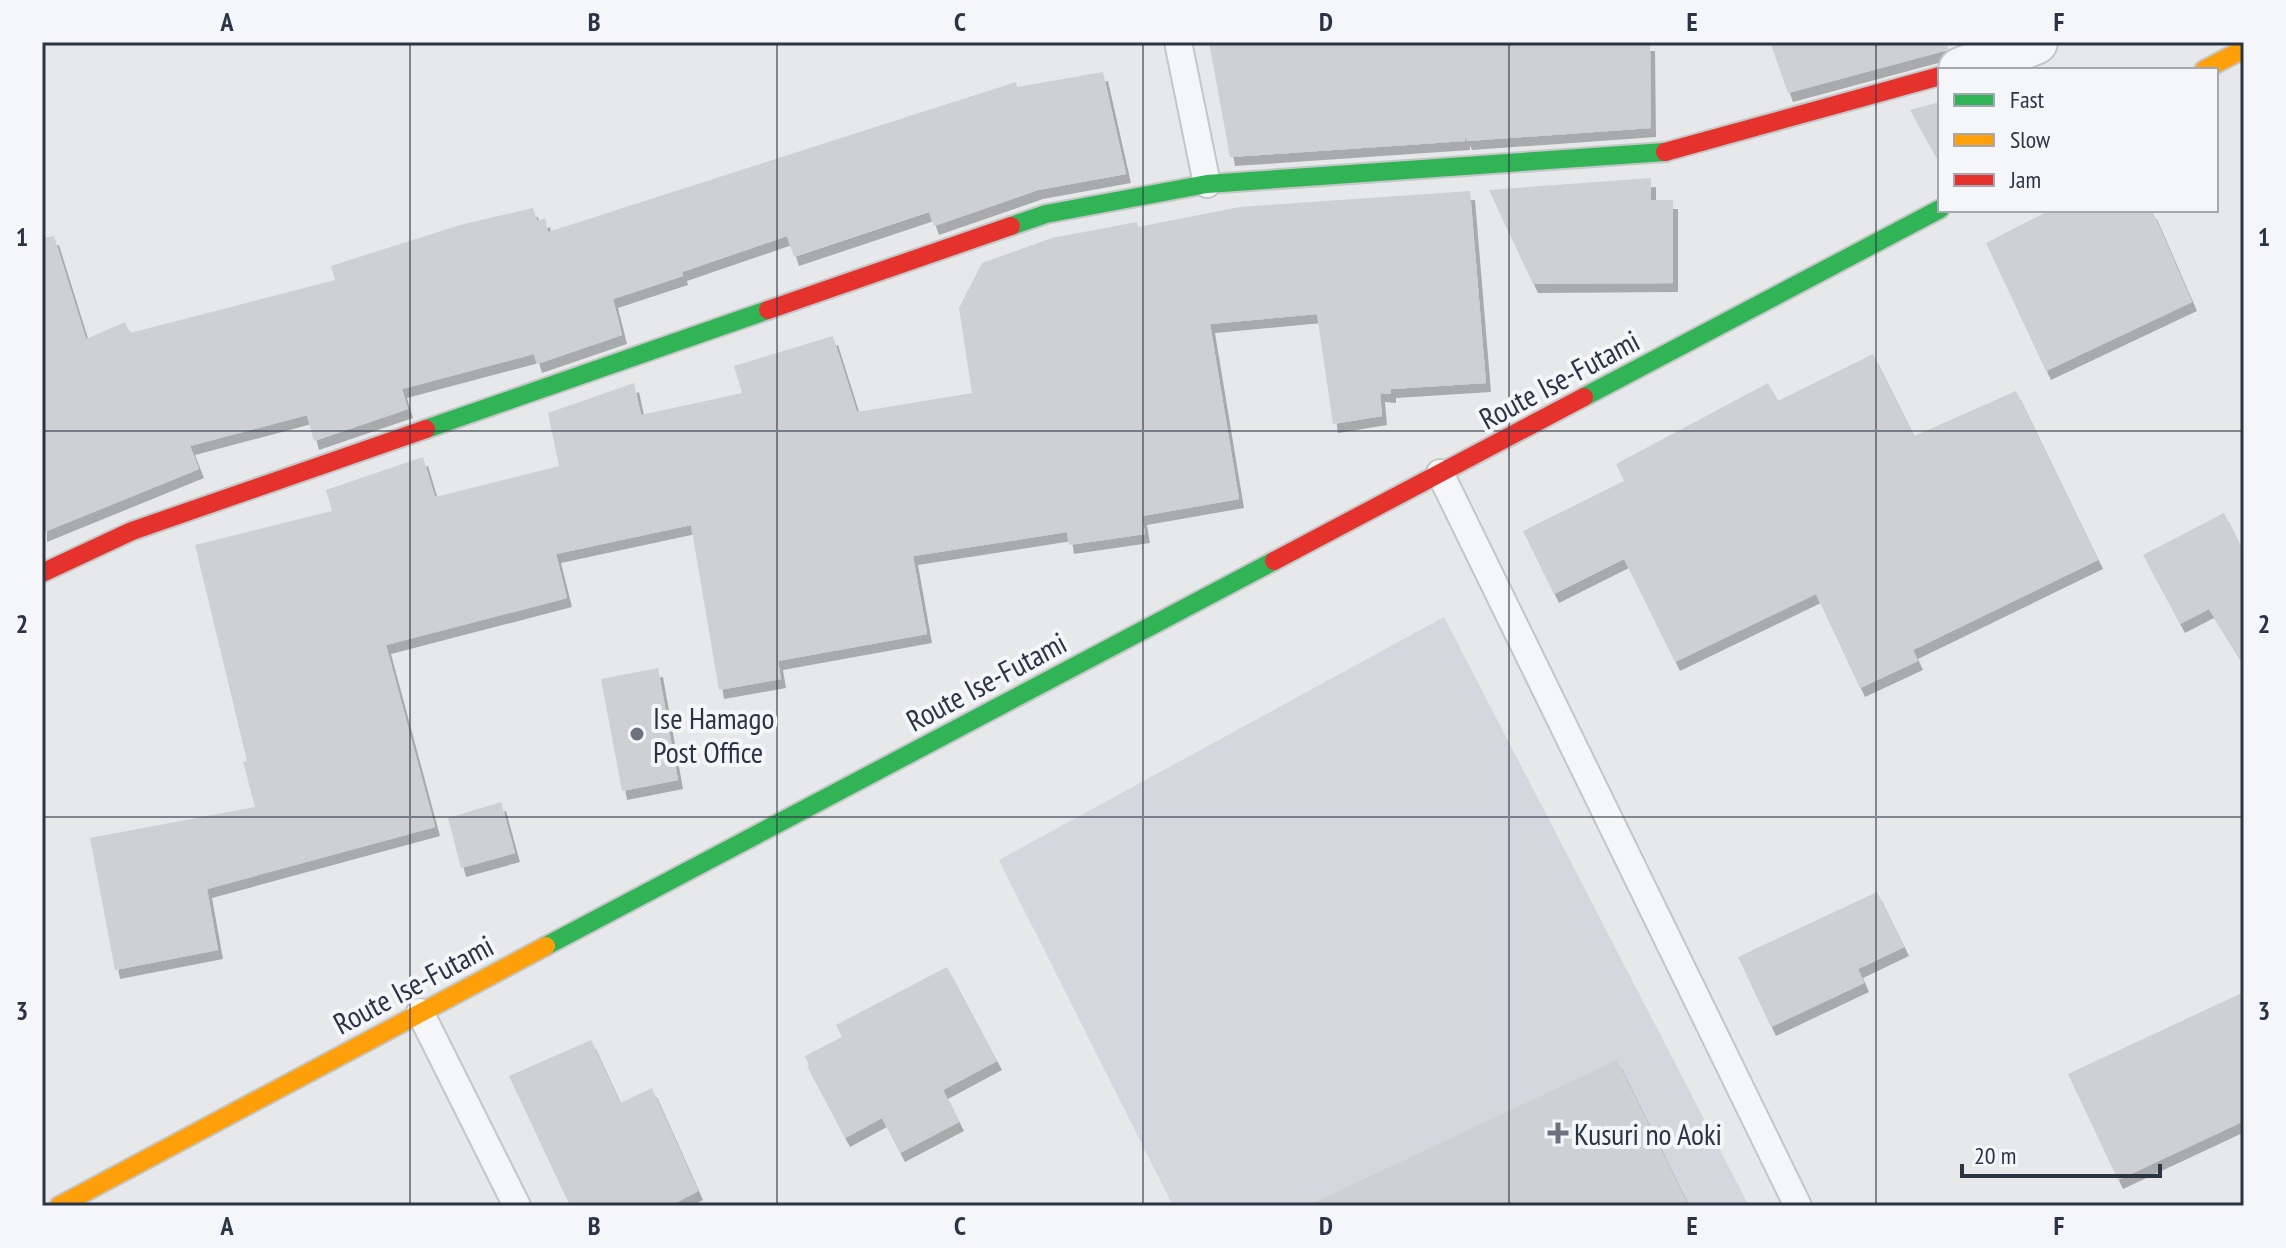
<svg xmlns="http://www.w3.org/2000/svg" width="2286" height="1248" viewBox="0 0 2286 1248" font-family="'PT Sans Narrow',sans-serif">
<defs>
<filter id="shadow"><feDropShadow dx="5" dy="9" stdDeviation="0" flood-color="#0004"/></filter>
</defs>
<rect width="100%" height="100%" fill="#e6e8ea"/>
<path fill="#d4d7dd" d="M1444,617L1749,1206H1173L999,860Z"/>
<path fill="#ced0d3" filter="url(#shadow)" d="M1209,42H1650L1651,128L1467,141L1465,136V141L1230,157Z
M1770,42H1947L1948,50L1788,93Z
M1103,72L1126,174L1038,190L934,226L929,212L794,257L787,236L682,272L683,276L613,299L622,335L537,364L534,354L402,389L408,409L314,441L307,415L190,446L199,469L42,533V238L54,236L86,339L125,322L130,333L335,280L331,266L460,225L533,208L537,221L545,218L548,232L1016,82L1017,87Z
M1940,102V164L1910,110Z
M1651,178V200H1673V283L1533,284L1489,190Z
M1470,191L1486,383L1391,389V394L1380,393L1382,416L1333,424L1317,314L1210,324L1239,499L1142,516L1145,534L1069,545L1067,532L913,556L927,634L778,661L781,679L719,690L691,525L556,554L567,598L386,645L435,827L207,889L218,950L115,970L90,838L255,807L243,762L247,761L195,545L332,511L326,490L423,457L435,497L559,466L548,413L634,383L641,415L742,393L734,366L833,336L857,412L972,393L959,308L982,263L1052,238L1137,222L1138,227L1240,207Z
M2050,210H2152L2192,302L2046,371L1986,243Z
M1873,354L1914,436L2016,391L2098,560L1913,650L1918,661L1860,688L1816,594L1675,662L1624,559L1554,594L1523,531L1624,481L1616,464L1768,383L1778,401Z
M2224,513L2244,554V665L2209,609L2180,624L2143,555Z
M658,668L678,780L622,791L601,679Z
M501,802L515,853L461,868L448,818Z
M1877,892L1904,947L1858,969L1864,983L1771,1027L1738,957Z
M947,967L997,1061L943,1090L959,1122L900,1153L882,1118L845,1138L807,1066L809,1065L805,1056L842,1037L836,1025Z
M2244,992V1121L2118,1180L2068,1074Z
M591,1040L620,1103L652,1088L698,1191L670,1206H570L509,1076Z
M1617,1060L1689,1206H1307Z"/>
<g fill="none" stroke-linecap="round" stroke-linejoin="round">
<defs>
<path id="lane" d="M1178,42L1207,184
M1440,473L1798,1206
M420,1012L517,1206"/>
<path id="street" d="M1961,70L2035,42"/>
<path id="fast" d="M1011,226L1046,214L1207,184L1665,152
M1584,397L1940,209
M426,429L768,310
M546,946L1274,561"/>
<path id="slow" d="M2204,70L2244,49
M59,1206L546,946"/>
<path id="jam" d="M1665,152L1940,76
M768,310L1011,226
M1274,561L1584,397
M42,573L132,531L426,429"/>
</defs>
<use href="#lane" stroke="#c4c6c8" stroke-width="30"/>
<use href="#street" stroke="#c4c6c8" stroke-width="48"/>
<use href="#fast" stroke="#c4c6c8" stroke-width="22"/>
<use href="#slow" stroke="#c4c6c8" stroke-width="22"/>
<use href="#jam" stroke="#c4c6c8" stroke-width="22"/>
<use href="#lane" stroke="#f5f6f7" stroke-width="26"/>
<use href="#street" stroke="#f5f6f7" stroke-width="44"/>
<use href="#fast" stroke="#30b455" stroke-width="18"/>
<use href="#slow" stroke="#ff9f0a" stroke-width="18"/>
<use href="#jam" stroke="#e5322d" stroke-width="18"/>
</g>
<path fill="none" stroke="#2b3445" stroke-width="2" stroke-opacity="0.55" d="M410,42V1206M777,42V1206M1143,42V1206M1509,42V1206M1876,42V1206M42,431H2244M42,817H2244"/>
<g fill="#6c737f" stroke="#f4f6f9" stroke-width="3">
<circle cx="637" cy="734" r="8"/>
<path d="M1554 1121h8v8h8v8h-8v8h-8v-8h-8v-8h8z"/>
</g>
<g text-anchor="middle" dominant-baseline="central" stroke-width="8" stroke-linejoin="round" paint-order="stroke">
<g font-size="30" fill="#2b3445" stroke="#f4f6f9">
<text transform="translate(1559 379) rotate(-28)">Route Ise-Futami</text>
<text transform="translate(986 681) rotate(-28)">Route Ise-Futami</text>
<text transform="translate(413 984) rotate(-28)">Route Ise-Futami</text>
</g>
<g font-size="30" fill="#2b3445" stroke="#f4f6f9" text-anchor="start">
<text x="653" y="717">Ise Hamago<tspan x="653" dy="34">Post Office</tspan></text>
<text x="1574" y="1133">Kusuri no Aoki</text>
</g>
</g>
<rect width="2286" height="1248" fill="none" stroke="#f4f6f9" stroke-width="88"/>
<rect x="1938" y="68" width="280" height="144" fill="#f4f6f9" stroke="#a4a8b1" stroke-width="2"/>
<rect x="1954" y="94" width="40" height="12" fill="#30b455" stroke="#a4a8b1" stroke-width="2"/>
<text x="2010" y="108" font-size="24" fill="#2b3445">Fast</text>
<rect x="1954" y="134" width="40" height="12" fill="#ff9f0a" stroke="#a4a8b1" stroke-width="2"/>
<text x="2010" y="148" font-size="24" fill="#2b3445">Slow</text>
<rect x="1954" y="174" width="40" height="12" fill="#e5322d" stroke="#a4a8b1" stroke-width="2"/>
<text x="2010" y="188" font-size="24" fill="#2b3445">Jam</text>
<path d="M1962 1164v12h198v-12" fill="none" stroke="#2b3445" stroke-width="4"/>
<text x="1974" y="1164" font-size="24" fill="#2b3445" stroke="#f4f6f9" stroke-width="6" paint-order="stroke">20 m</text>
<rect x="44" y="44" width="2198" height="1160" fill="none" stroke="#2b3445" stroke-width="3"/>
<g font-size="26" text-anchor="middle" font-weight="bold" fill="#2b3445">
<text x="227" y="31">A</text>
<text x="594" y="31">B</text>
<text x="960" y="31">C</text>
<text x="1326" y="31">D</text>
<text x="1692" y="31">E</text>
<text x="2059" y="31">F</text>
<text x="22" y="246">1</text>
<text x="2264" y="246">1</text>
<text x="22" y="633">2</text>
<text x="2264" y="633">2</text>
<text x="22" y="1020">3</text>
<text x="2264" y="1020">3</text>
<text x="227" y="1235">A</text>
<text x="594" y="1235">B</text>
<text x="960" y="1235">C</text>
<text x="1326" y="1235">D</text>
<text x="1692" y="1235">E</text>
<text x="2059" y="1235">F</text>
</g>
</svg>
